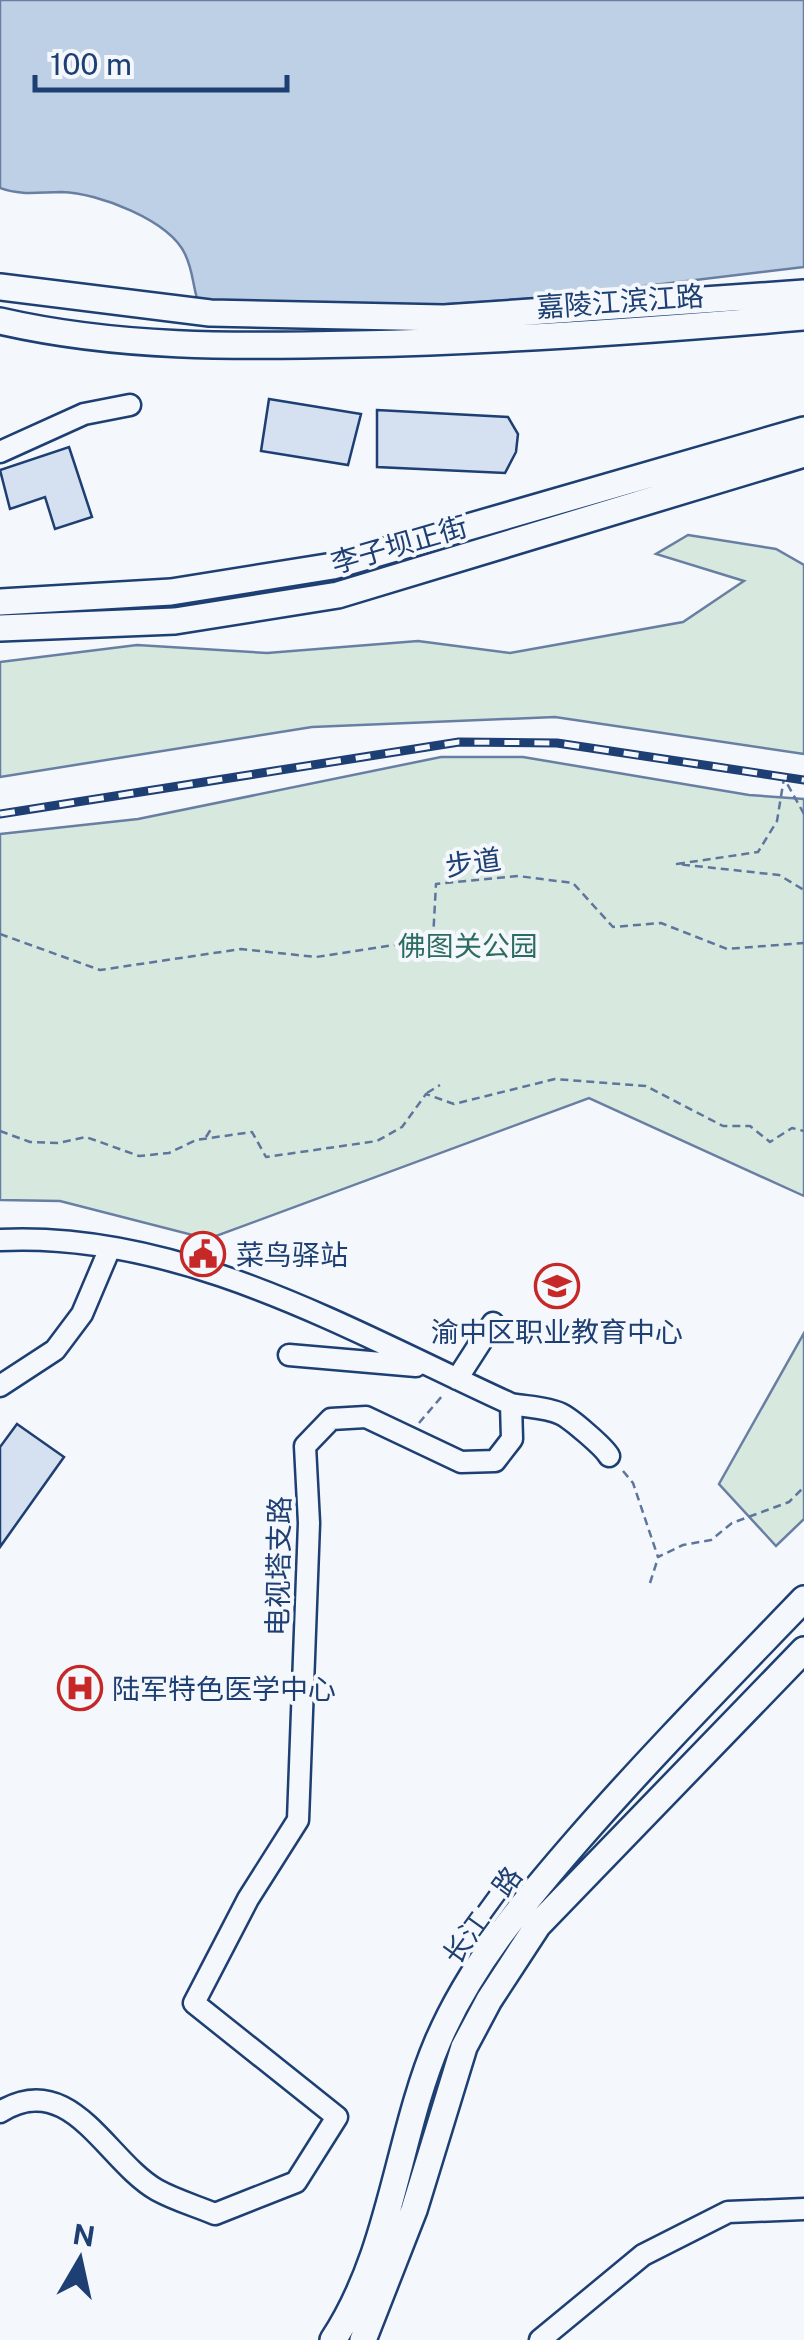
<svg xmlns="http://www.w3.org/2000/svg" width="804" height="2340" viewBox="0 0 804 2340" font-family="'Public Sans','Noto Sans SC',sans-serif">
<rect width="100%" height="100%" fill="#f4f7fb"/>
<path fill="#d7e8df" stroke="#687fa3" stroke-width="2.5" d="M688,535L776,549L804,565V754L555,717L312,727L0,777V662L137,645L267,653L418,641L510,653L683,622L744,581L656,554Z
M441,757H523L749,795L804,799V1196L589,1098L208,1239L60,1201L0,1200V834L138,819Z
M804,1333V1519L776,1546L719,1484Z"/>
<path fill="#bed0e5" stroke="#687fa3" stroke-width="2.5" d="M0,0H804V267L554,297L206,320C191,293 196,277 185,254C169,220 98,193 62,192C40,192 21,196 0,188Z"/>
<path fill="#d5e0f0" stroke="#1d3f73" stroke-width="2.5" d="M269,399L361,414L348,465L261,451Z
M377,410L508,417L518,434L516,452L505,473L377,467Z
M69,447L92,517L55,529L45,497L10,509L0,470Z
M17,1424L64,1457L0,1547V1447Z"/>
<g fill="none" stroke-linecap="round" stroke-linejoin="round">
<defs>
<path id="minor" d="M0,452L84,414L130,405
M0,1240C182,1231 351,1331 511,1404L512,1439L495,1461L461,1462L366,1417L331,1419L305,1446L309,1523L298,1820L248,1899L194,2003L337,2117L296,2182L215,2214C196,2206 175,2200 157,2190C106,2161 71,2068 0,2112
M289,1355L416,1366
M457,1379L493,1323
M0,1386L55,1350L82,1314L110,1248
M511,1404C526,1407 547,1407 561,1414C570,1418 604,1447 609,1456
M540,2340L643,2255L728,2212L804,2209"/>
<path id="major" d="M0,287L210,313L444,318L804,293
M0,321C118,348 236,347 356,344C505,341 655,330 804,317
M0,602L171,592L333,566L804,430
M0,628L175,621L338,595L804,454
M333,2340C392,2251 397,2137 438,2041C470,1966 523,1903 576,1842C649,1758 727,1679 804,1599
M363,2340L414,2210L464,2047L489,2000L538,1925L804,1650"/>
</defs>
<use href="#minor" stroke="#1d3f73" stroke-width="25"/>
<use href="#major" stroke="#1d3f73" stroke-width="30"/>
<path stroke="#5e769c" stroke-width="2.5" stroke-dasharray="8 5" stroke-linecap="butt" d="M804,814L784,778L777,821L758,852L677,864L779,875L804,890
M0,934L100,970L241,949L316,957L433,939L436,884L518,876L573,883L613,927L661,923L727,949L804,943
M427,1093L440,1085
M0,1131L30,1142L58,1143L86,1137L139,1156L169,1153L196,1140L252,1132L266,1157L377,1141L402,1127L426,1094L454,1104L555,1079L646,1086L723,1126H750L770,1142L792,1128L804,1131
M206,1137L213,1126
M419,1423L443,1395
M623,1471L633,1483L658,1557L683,1545L711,1540L732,1523L789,1502L804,1487
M650,1583L658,1558"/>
<use href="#minor" stroke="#f4f7fb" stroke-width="20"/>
<use href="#major" stroke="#f4f7fb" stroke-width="25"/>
<defs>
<path id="rail" d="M0,814L459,742L557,743L804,780"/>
</defs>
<use href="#rail" stroke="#1d3f73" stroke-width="9"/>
<use href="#rail" stroke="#f4f7fb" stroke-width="5" stroke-dasharray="15" stroke-linecap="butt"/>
</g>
<defs>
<symbol id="civic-ring" viewBox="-11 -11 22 22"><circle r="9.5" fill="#f4f7fb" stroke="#c62828" stroke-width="1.5"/><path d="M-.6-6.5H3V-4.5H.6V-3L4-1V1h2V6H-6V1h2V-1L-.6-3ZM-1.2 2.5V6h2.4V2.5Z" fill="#c62828"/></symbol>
<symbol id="school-ring" viewBox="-11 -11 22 22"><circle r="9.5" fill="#f4f7fb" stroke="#c62828" stroke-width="1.5"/><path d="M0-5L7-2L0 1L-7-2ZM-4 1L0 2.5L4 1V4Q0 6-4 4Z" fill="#c62828"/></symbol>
<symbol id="hospital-ring" viewBox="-11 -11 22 22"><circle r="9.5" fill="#f4f7fb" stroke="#c62828" stroke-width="1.5"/><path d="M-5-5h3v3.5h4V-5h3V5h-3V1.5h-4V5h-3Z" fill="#c62828"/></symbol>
</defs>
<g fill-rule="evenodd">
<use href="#civic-ring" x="178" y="1229" width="50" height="50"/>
<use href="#school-ring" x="532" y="1261" width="50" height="50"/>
<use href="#hospital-ring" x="55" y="1663" width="50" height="50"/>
</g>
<g text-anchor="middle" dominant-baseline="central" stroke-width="8" stroke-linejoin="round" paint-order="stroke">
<g font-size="28" fill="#1d3f73" stroke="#f4f7fb">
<text transform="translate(620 301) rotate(-4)">嘉陵江滨江路</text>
<text transform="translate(399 544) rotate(-16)">李子坝正街</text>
<text transform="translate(473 862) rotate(-8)">步道</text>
<text transform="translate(278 1566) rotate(-89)">电视塔支路</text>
<text transform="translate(482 1915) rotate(-54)">长江二路</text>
</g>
<g font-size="28" fill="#2c6c60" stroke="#f4f7fb">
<text x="468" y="945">佛图关公园</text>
</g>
<g font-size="28" fill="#1d3f73" stroke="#f4f7fb" text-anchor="start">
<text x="236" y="1254">菜鸟驿站</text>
<text x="557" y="1331" text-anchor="middle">渝中区职业教育中心</text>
<text x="112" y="1688">陆军特色医学中心</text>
</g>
</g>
<g transform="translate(80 2260) rotate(9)" stroke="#f4f7fb" stroke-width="8" paint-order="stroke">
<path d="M0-8L18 38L0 25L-18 38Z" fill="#1d3f73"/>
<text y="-15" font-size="28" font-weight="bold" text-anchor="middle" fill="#1d3f73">N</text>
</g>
<path d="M35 75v15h252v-15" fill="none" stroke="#1d3f73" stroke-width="5"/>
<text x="50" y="75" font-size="30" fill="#1d3f73" stroke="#f4f7fb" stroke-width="8" paint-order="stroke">100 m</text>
</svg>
